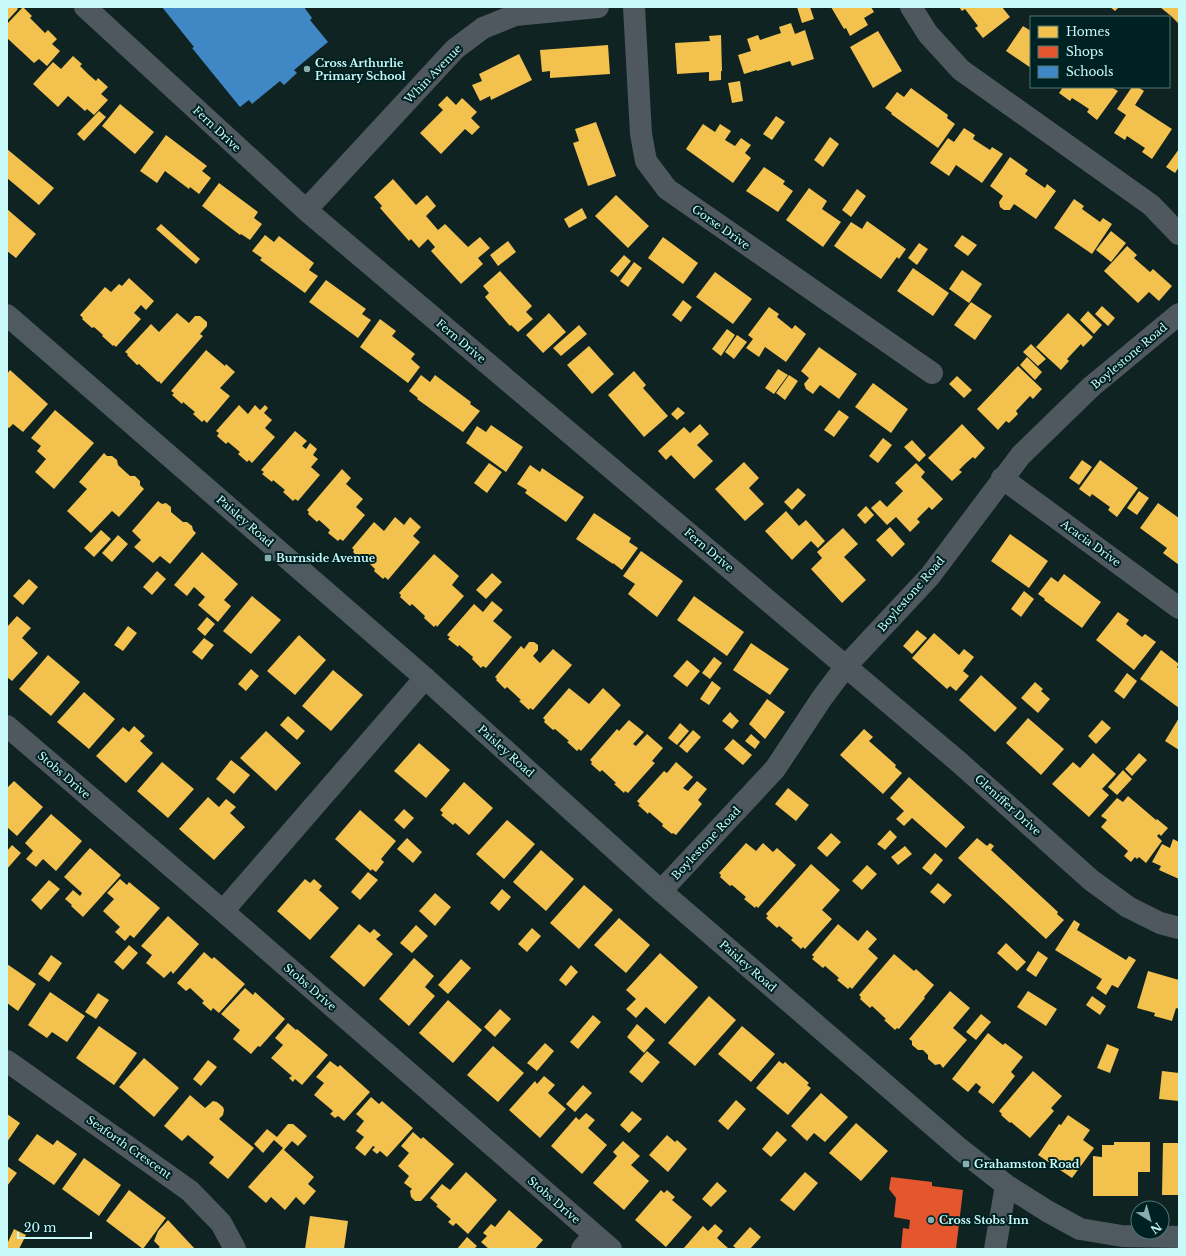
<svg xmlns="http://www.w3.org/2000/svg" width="1186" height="1256" viewBox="0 0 1186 1256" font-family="'Libre Baskerville',serif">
<rect width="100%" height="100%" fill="#102323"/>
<path fill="#f2c14e" d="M7,7H16L18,9L7,21Z
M23,7L32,16L30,18L45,33L48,30L57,39L52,44L60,51L47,66L39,59L34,63L7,38V24Z
M797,7H810L814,19L802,23Z
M831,7H871L874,12L864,18L868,25L850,36L846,28L844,29Z
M959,7H1002L1010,17L983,38L975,28L978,26L965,9L962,11Z
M1110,7H1119L1115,11Z
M1160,7H1179V24L1171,16Z
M791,23L795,34L805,30L814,59L792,66L790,61L757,71V70L744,74L738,55L751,51L747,39L758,35L760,40L781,33L779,27Z
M1023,26L1031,31V68L1006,51Z
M878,31L902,71L873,88L850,47Z
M721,35L722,71H721V80L709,81V72L677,74L675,43L710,41L709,36Z
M608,45L610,74L550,78V71L542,72L540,50Z
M519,54L532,80L491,100L490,96L480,101L472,85L482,81L479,74Z
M73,56L82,64L80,66L88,74L96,81L98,78L108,87L101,94L108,100L94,115L87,109L85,111L68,96L58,107L33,84L53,62L61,69Z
M740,81L743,101L732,103L728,83Z
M1063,87H1111L1118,91L1097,120L1087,112L1089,109L1080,103L1072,98L1070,101L1059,93Z
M1132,87H1138L1144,91L1135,105L1172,129L1152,159L1142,152L1145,148L1127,136L1125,140L1114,133L1126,115L1117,109Z
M911,88L948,115L947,118L955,124L938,148L891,114L892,113L885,108L897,92L904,97Z
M447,96L456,105L462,98L477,112L471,118L480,127L472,135L465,129L441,154L420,133L443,110L438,105Z
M120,104L154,132L135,154L102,126Z
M99,111L106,117L84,141L77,134Z
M776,116L785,122L772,140L763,134Z
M596,122L616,176L588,186L573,143L579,141L575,129Z
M703,124L715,132L720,124L731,131L725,140L735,146L741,138L751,145L745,153L751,158L733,183L686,149Z
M964,128L975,135L973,139L990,150L992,147L1003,154L982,183L956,165L949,176L930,163L948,138L954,142Z
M166,135L207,166L202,171L211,178L199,194L190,187L189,189L165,171L157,183L140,171Z
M830,137L839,144L823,167L814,160Z
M7,149L54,188L39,205L7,178Z
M1179,149V167L1175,173L1166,167Z
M1010,157L1028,170L1025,174L1045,188L1047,184L1056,191L1036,219L1014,204L1010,210H1004L1000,207L999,202L1003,196L990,186Z
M764,167L785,181L783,184L793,191L778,212L746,191Z
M393,179L416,205L427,195L436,206L426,216L438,230L445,224L468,247L480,237L490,248L478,258L483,264L461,284L431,251L435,247L428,239L419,248L411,239L409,241L380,208L382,206L374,197Z
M219,183L258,212L254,218L262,224L250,240L241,234L240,235L202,206Z
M809,188L827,201L822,209L841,222L823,247L786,220Z
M857,189L866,196L851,217L842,210Z
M616,195L649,226L628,248L595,216Z
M1074,199L1084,206L1082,209L1100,222L1103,218L1112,224L1092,254L1054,228Z
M582,208L587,218L569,228L564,219Z
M7,209L36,234L16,258L7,251Z
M867,221L906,249L899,259L897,257L881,279L834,246L851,222L862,229Z
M161,224L200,259L196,264L156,229Z
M1111,231L1126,243L1111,262L1096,250Z
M265,235L274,242L279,236L314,263L309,270L318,276L305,293L260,260L262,258L252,251Z
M962,235L977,245L968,256L954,246Z
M663,237L698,263L683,284L648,258Z
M508,241L516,252L498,266L490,255Z
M919,243L928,249L917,265L908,258Z
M1127,246L1137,255L1134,258L1150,272L1153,269L1172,286L1159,301L1149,292L1138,303L1104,271Z
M624,255L631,261L618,277L610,271Z
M634,262L642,268L628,287L620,281Z
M913,268L949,293L933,316L897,291Z
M962,270L982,284L969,303L949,289Z
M500,271L532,306L526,312L533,319L518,332L511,325L510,326L485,297L489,293L483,286Z
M715,272L752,299L733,324L696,297Z
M129,278L154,301L146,310L141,305L134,313L141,319L116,347L114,345L113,346L102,336L103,335L94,327L92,328L82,319L83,318L80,315L105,287L111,292L119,284L122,286Z
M326,280L366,309L362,314L371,320L358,338L309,302Z
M683,300L692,307L681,322L672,315Z
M971,302L992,316L975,340L954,325Z
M1102,306L1115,318L1108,326L1095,314Z
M769,307L779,314L777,317L792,329L795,325L806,334L786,362L765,347L759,357L746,348L753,339L748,335Z
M1088,311L1102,325L1094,334L1080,320Z
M177,313L189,323L195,316H200L207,322V326L200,334L203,336L161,384L159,381L158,382L139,364L137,365L127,355L128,354L125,352L151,324L159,332Z
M549,313L566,332L543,353L526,335Z
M1068,313L1093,337L1083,347L1081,344L1067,359L1069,361L1061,370L1036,347Z
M380,319L396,331L392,336L415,354L411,359L420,367L408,383L360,347Z
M579,325L587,334L561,356L553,348Z
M727,329L735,335L721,356L712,349Z
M737,335L747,342L734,359L725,352Z
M1031,344L1046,359L1038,366L1023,352Z
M589,346L614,374L592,394L567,365Z
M819,347L857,374L839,399L820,385L813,394L806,389L804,384L809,378L801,371Z
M206,350L225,366L226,364L235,372L220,388L230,396L207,423L204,420L202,422L193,414L195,412L183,402L182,404L172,395L174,393L171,391Z
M1027,357L1042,372L1035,380L1020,365Z
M1018,366L1042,389L1033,399L1030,396L1016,411L1018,414L1009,423L1006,421L998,430L977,409Z
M778,369L788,375L774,394L765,388Z
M10,370L48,404L23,432L13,424L9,428L7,427V374Z
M634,371L646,385L643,388L668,416L644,437L608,395Z
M421,375L430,382L435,375L471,402L470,404L480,411L463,432L417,399L418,398L409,391Z
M789,375L798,381L785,400L776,393Z
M957,376L972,390L964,398L949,384Z
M873,383L908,409L891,433L855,407Z
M239,405L248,414L255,405L260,410L265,405L268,408L264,413L272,420L265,428L275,437L252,463L249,460L247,462L238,454L240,452L228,442L226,444L217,436L219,433L216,431Z
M678,407L685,413L677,420L671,414Z
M55,410L94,443L54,489L35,472L46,459L37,451L41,446L31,438Z
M839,410L849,417L834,437L824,430Z
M700,424L709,434L697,445L713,461L694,479L671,455L666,460L658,451L684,427L690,433Z
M962,424L985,448L975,459L973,457L966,463L959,470L962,472L952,481L928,458Z
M491,425L523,447L506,472L466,443L477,426L486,432Z
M295,431L307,441L302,446L306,449L310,443L317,449L313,455L318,459L311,467L320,475L298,501L295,499L293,501L283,492L285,490L273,480L272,482L262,474L264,472L261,470Z
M883,438L892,445L878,463L869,456Z
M912,440L926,455L919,462L904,447Z
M104,453L107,456H112L117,460L118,465L130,476H135L140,481V485L144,489L119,517L112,511L91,533L67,511L87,489L79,482Z
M1082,460L1092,467L1079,485L1069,478Z
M1100,460L1138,488L1117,517L1108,510L1110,507L1092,494L1090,497L1079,489Z
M744,462L759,478L749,488L764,504L745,521L715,489Z
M489,463L502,472L487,493L474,483Z
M916,463L925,472L921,477L943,499L932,510L929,507L917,519L920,522L910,532L896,517L887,525L871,508L880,500L887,507L903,491L895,483Z
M530,465L540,472L542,468L584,497L566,522L525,493L527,490L517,484Z
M342,469L351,478L346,484L363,499L356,507L365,515L343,541L340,539L338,541L328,533L330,530L319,520L317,522L308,514L309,512L307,510Z
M798,488L806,495L792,510L784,502Z
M1139,491L1149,498L1137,515L1127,508Z
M158,501L162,504L166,503L171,507V512L183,522H187L192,526L193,530L196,533L170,564L160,556L153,563L134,547L141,540L132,531Z
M1158,503L1179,518V565L1163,553L1167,548L1140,528Z
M866,506L874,515L865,524L857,515Z
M786,511L799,526L806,520L825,541L818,548L811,541L792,560L765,531Z
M594,513L631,538L629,542L638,548L622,570L613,563V564L576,539Z
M395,517L404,525L410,517L421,527L413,536L420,542L388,580L385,577L383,579L374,571L375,569L370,564L364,559L362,561L353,552L354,550L352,548L374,522L384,531Z
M890,527L905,544L892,557L876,540Z
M843,528L858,544L844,557L866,580L842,603L811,569L822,558L817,552Z
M101,530L111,539L94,557L84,548Z
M1010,534L1048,561L1029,588L991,561Z
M118,535L128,544L112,562L102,553Z
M641,551L683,581L657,617L628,594L635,584L623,576Z
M202,552L238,584L224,600L231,606L218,622L198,605L205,597L194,587L187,596L174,585Z
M434,554L459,576L452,585L464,596L437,627L436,625L434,627L424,618L425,616L412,604L410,606L400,597L401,595L399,593Z
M157,571L166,579L152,595L143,587Z
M492,573L502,582L486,599L476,590Z
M1064,574L1101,602L1082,628L1044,600L1045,599L1038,594L1051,577L1058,582Z
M29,579L38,587L23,605L13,596Z
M1024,591L1034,599L1021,617L1011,609Z
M252,596L281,620L251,654L223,631Z
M694,596L744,632L727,656L677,620Z
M492,601L503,610L493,621L512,637L486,668L483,666L481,668L472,659L473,657L459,645L458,647L448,639L450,637L447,635L474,604L483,612Z
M1118,612L1129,620L1126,624L1142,637L1145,634L1156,642L1134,670L1096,640Z
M17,616L31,628L22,638L38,653L12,681L7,677V627Z
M207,617L215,624L205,636L197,629Z
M128,626L137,633L123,651L114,645Z
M917,630L927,638L912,654L903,646Z
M934,633L959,655L964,649L974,657L963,671L969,676L956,691L950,686L947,689L912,658Z
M299,635L326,660L295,695L267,671Z
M204,638L214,645L202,660L192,652Z
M529,642H534L538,645V650L533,656L540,663L553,649L572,665L533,710L530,708L529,710L519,701L521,700L507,687L505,689L496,680L497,679L495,677L521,646L524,649Z
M751,643L789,669L770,695L733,670Z
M1161,650L1179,664L1177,667L1179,669V708L1140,679Z
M48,655L80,682L51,716L19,689Z
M714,657L722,663L710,679L702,673Z
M687,660L700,671L687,687L673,676Z
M251,669L259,676L246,691L238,684Z
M333,670L363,695L331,731L302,706Z
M1127,673L1137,681L1124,699L1114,691Z
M981,675L1017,708L995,732L959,700Z
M712,681L721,688L709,705L700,699Z
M1035,682L1043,689L1041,691L1050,699L1038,713L1021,698Z
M569,688L589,704L603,688L621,705L581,751L579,749L577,751L567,742L569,741L555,729L553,730L544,722L545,720L543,718Z
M84,692L115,719L89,749L57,722Z
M767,699L785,712L765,739L749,724Z
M730,712L739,721L732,729L722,721Z
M288,716L305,731L297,740L280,725Z
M1028,718L1064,749L1041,775L1006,743Z
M1179,718V750L1165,741Z
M629,720L644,732L633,744L636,746L647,734L663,748L652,761L655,763L628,793L625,791L624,793L614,784L616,783L602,770L600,772L591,764L592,762L590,760L617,729L619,731Z
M1102,720L1111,728L1096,744L1088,736Z
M680,723L689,731L677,745L668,738Z
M134,726L145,736L140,741L153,753L126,783L96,756L123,727L129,732Z
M864,729L873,737L869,741L896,765L895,767L902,773L883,794L840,755Z
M693,730L701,737L687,753L679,746Z
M266,731L301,763L276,791L240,758Z
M751,734L760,742L755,749L745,741Z
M733,739L752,755L743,765L724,749Z
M419,743L450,770L426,798L394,771Z
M1093,753L1116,774L1102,789L1109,795L1089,817L1052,784L1073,762L1080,768Z
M1139,753L1147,760L1132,776L1125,769Z
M231,760L250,775L234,794L216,779Z
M162,762L194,789L168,818L137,791Z
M676,762L693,777L683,788L688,791L697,781L707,789L698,800L702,804L676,835L673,833L672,834L662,826L663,824L649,812L648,814L638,805L640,804L637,801L664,771L667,773Z
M1123,770L1132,779L1117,795L1108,787Z
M909,777L965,827L946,848L912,818L904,826L896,819L904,811L890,798Z
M14,781L43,807L17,836L7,827V788Z
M464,782L493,808L469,835L455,823L453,825L441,815L443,813L440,810Z
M788,788L809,805L796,821L775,804Z
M1128,796L1156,820L1157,819L1168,828L1161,836L1159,834L1157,836L1162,841L1146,863L1139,857L1137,859L1135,857L1131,862L1124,856L1128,851L1101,827L1107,820L1101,816L1117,798L1123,802Z
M208,797L219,807L226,799L236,807L230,813L245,827L214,860L179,829Z
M404,809L414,818L404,829L394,820Z
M360,810L396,841L381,859L384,862L376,872L372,869L371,871L335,839Z
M51,814L82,841L56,871L43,859L36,867L26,859L33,851L25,843Z
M507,820L535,844L504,879L476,854Z
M890,830L897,837L885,850L877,844Z
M831,833L841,842L827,857L817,848Z
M407,838L422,852L413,863L397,849Z
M977,838L987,846L990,843L994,846L991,850L1058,912L1057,914L1064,920L1046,939L958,858Z
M1173,839L1179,842V879L1159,870L1161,866L1152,862L1162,844L1170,848Z
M746,843L756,851L763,843L773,852L777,848L796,865L758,908L756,906L755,908L744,899L746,897L732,885L730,886L720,877L721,875L719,873Z
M12,845L21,853L7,869V851Z
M905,846L912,854L898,865L891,857Z
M90,848L121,875L83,917L71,906L72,905L65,899L73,890L80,896L82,893L64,877Z
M541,850L574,879L546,911L513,882Z
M935,853L943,860L931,875L922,868Z
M811,864L840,890L822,910L832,919L805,949L803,947L801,949L791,940L793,938L779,926L777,928L766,918L768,916L766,914Z
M867,865L877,874L862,890L852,881Z
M368,872L378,880L360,900L351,892Z
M120,879L127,885L129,882L160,908L134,938L130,935L125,941L115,932L120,927L103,911L114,899L107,893Z
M305,879L310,883L314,879L322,886L319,890L339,908L310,940L277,911Z
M49,880L60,889L41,910L31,900Z
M938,883L952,895L944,904L930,892Z
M584,885L613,910L579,949L550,923Z
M502,889L511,897L499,911L490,903Z
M435,893L451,907L435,926L419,911Z
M168,916L199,944L173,974L171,971L164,978L146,963L152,955L141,946Z
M619,918L650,945L626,973L594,945Z
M1074,920L1080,924L1077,930L1126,960L1129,956L1136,960L1118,988L1112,985L1106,995L1096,988L1102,979L1055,950Z
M359,924L370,933L374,929L381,935L376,939L393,954L364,987L330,957Z
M838,924L858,941L867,930L877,939L868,949L878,958L852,989L850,987L848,989L837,980L839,978L825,966L823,968L812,959L814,957L812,955Z
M416,925L428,936L412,953L400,943Z
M532,928L541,936L527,952L518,944Z
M1006,943L1026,962L1017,971L997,953Z
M129,945L138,953L123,970L114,962Z
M1038,951L1048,958L1036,977L1026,970Z
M204,952L212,959L214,957L245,984L219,1013L213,1008L211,1011L202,1003L204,1001L190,988L186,991L177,983Z
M660,953L698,987L665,1024L646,1007L636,1018L626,1009L636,999L626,990Z
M894,954L914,971L916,969L934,985L924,997L925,998L899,1029L897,1028L895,1030L884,1020L886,1019L872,1006L870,1008L860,999L861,997L859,995Z
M51,955L62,963L49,982L38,974Z
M414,958L434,976L425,987L435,996L409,1026L379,999Z
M461,959L471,968L448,994L438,985Z
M7,964L36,984L18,1011L7,1003Z
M571,965L578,972L566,986L559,980Z
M1148,971L1179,980V1009L1176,1008L1172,1021L1154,1016L1155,1013L1137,1008Z
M245,988L253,995L255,992L285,1019L260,1047L258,1046L251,1054L233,1039L240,1030L221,1014Z
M950,991L970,1008L953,1028L967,1040L943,1068L940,1064L935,1065L928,1059V1055L923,1050H918L912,1045V1041L909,1039Z
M1028,991L1057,1009L1046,1026L1017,1007Z
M50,992L85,1016L67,1042L52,1032L47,1038L28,1025Z
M98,993L109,1000L96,1019L85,1012Z
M709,996L736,1020L695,1066L668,1043Z
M1092,996L1106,1006L1100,1015L1086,1005Z
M448,1000L482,1030L453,1063L419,1033Z
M500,1009L511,1019L495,1037L484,1027Z
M981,1014L991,1022L976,1040L966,1032Z
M593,1015L601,1022L578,1049L570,1042Z
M288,1023L296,1030L297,1029L328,1055L302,1085L295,1079L293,1082L289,1078L292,1076L271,1058L283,1045L275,1038Z
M637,1024L655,1040L644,1053L627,1037Z
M99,1026L137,1053L114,1085L76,1058Z
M742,1026L775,1054L751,1082L718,1054Z
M988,1033L1003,1045L1005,1043L1023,1057L1011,1072L1015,1076L993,1104L978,1092L981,1087L976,1083L968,1092L952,1079Z
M545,1043L554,1051L537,1071L527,1063Z
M1107,1044L1119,1049L1110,1073L1097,1068Z
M493,1046L524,1073L498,1102L467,1075Z
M647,1051L660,1062L642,1083L629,1072Z
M144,1058L179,1088L154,1117L119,1087Z
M208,1060L217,1067L201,1086L193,1079Z
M330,1061L338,1067L340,1065L370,1092L344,1121L338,1116L335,1118L330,1114L333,1111L314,1095L324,1083L316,1077Z
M779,1061L783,1064L785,1062L809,1083L807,1085L811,1088L788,1115L756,1088Z
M1033,1071L1062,1096L1051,1108L1054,1111L1030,1138L1011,1122L1010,1123L1001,1115L1002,1114L999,1111Z
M1162,1071L1179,1073V1101L1159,1099Z
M544,1076L555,1085L548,1093L566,1109L540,1138L509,1110L535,1081L537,1084Z
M583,1085L592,1093L575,1112L566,1104Z
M821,1093L848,1117L825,1142L814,1133L807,1141L791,1126Z
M190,1095L205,1108L213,1101L217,1102L223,1107L224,1110L223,1115L219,1119L254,1148L228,1179L209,1163L214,1157L188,1135L182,1141L164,1126Z
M371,1097L379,1104L382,1101L413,1128L387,1157L380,1151L377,1154L372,1150L375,1147L373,1146L365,1156L355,1148L364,1137L356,1131L364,1121L356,1114Z
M736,1100L746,1109L728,1130L718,1121Z
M632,1111L642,1119L629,1133L620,1125Z
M586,1113L595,1120L588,1128L607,1145L582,1174L551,1146L576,1117L579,1120Z
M7,1114L20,1123L7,1142Z
M1068,1115L1090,1130L1083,1140L1094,1148L1072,1178L1038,1155L1059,1124L1061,1125Z
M856,1123L888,1151L861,1181L829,1153Z
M288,1124H293L307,1136L298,1146L292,1141L284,1150L314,1177L308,1184L316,1191L304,1205L296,1197L285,1210L271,1197L266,1203L248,1187L283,1148L274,1140L263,1153L254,1144L267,1129L277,1137Z
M777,1131L787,1140L771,1157L762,1149Z
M413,1132L421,1139L423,1137L454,1164L421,1201H415L411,1197L410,1191L412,1189L404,1183L409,1176L398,1166L409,1153L401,1146Z
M37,1134L53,1145L57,1140L77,1154L54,1185L18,1160Z
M667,1135L675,1142L677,1140L687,1149L668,1172L649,1155Z
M623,1141L640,1156L631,1165L649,1181L624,1210L593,1183L617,1156L613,1152Z
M1114,1142H1150V1172H1138V1196H1093V1156L1102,1157V1145H1114Z
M1163,1143H1179V1195H1162Z
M84,1158L121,1185L99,1216L62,1189Z
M7,1166L17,1173L7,1186Z
M466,1172L497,1200L468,1234L456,1223L453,1226L448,1222L451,1219L436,1206L438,1205L430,1198L442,1184L450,1190Z
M805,1172L818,1183L794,1211L780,1200Z
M717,1182L727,1191L711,1207L702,1199Z
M129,1190L166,1218L143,1249L106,1221Z
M661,1190L664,1193L667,1190L675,1197L672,1200L692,1217L666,1247L635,1220Z
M509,1210L543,1240L535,1249H489L481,1242L487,1236L483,1233L491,1224L495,1227Z
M310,1216L348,1221L344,1249H305Z
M168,1220L195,1249H157L160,1247L154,1241L158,1231Z
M715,1224L723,1231L717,1238L729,1249H683L703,1226L708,1231Z
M750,1227L761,1237L750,1249H737L733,1246Z
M14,1229L26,1235L19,1249H7V1244Z
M467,1237L477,1246L474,1249H457Z"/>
<path fill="#e4572e" d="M891,1177L932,1182V1186L963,1190L956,1249H901L903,1228L909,1229L910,1220L894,1217L896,1198L889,1189Z"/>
<path fill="#3f88c5" d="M162,7H304L312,18L310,20L328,42L294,70L297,73L284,85L280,81L252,104L249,100L240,107L192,48L194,47Z"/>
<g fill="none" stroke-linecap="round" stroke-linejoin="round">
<path stroke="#50585f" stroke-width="22" d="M85,7L306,210L960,763L1091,880L1128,907L1160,923L1179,928
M634,7L641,134L646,161L667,189L932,373
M911,7L928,34L961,70L1151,205L1179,234
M306,210L455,49L483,28L515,15L598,7
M1002,478L1179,608
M7,726L223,911L611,1249
M661,891L775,769L822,698L846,666L930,576L1021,455L1091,387L1179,314
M223,911L425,678
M7,1061L190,1191L221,1223L235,1249
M582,1249L594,1235"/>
<path stroke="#4f5960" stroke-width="22" d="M7,315L425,678L661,891L960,1149L1006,1185L1047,1211L1080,1229L1122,1236L1179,1237
M995,1249L1006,1185"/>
</g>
<g fill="#88aeae" stroke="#002121" stroke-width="1.5">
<circle cx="307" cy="69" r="4"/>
<rect x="264" y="554" width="8" height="8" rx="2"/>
<rect x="962" y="1160" width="8" height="8" rx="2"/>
<circle cx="931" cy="1220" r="4"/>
</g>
<g text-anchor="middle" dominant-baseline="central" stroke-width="4" stroke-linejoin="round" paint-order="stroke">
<g font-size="11" font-weight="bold" fill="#c9f9f9" stroke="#002121" text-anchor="start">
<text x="315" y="63">Cross Arthurlie<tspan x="315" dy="13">Primary School</tspan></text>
<text x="276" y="558">Burnside Avenue</text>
<text x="974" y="1164">Grahamston Road</text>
<text x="939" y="1220">Cross Stobs Inn</text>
</g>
<g font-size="11" fill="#c9f9f9" stroke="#002121">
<text transform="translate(433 74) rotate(-46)">Whin Avenue</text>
<text transform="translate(217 129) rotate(43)">Fern Drive</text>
<text transform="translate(721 227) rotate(35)">Gorse Drive</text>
<text transform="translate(461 341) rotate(40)">Fern Drive</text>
<text transform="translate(1129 356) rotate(-40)">Boylestone Road</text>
<text transform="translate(245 521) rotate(41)">Paisley Road</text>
<text transform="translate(1091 543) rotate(36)">Acacia Drive</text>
<text transform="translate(709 550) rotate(40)">Fern Drive</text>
<text transform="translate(911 594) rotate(-49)">Boylestone Road</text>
<text transform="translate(506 751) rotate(42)">Paisley Road</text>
<text transform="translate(64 775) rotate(41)">Stobs Drive</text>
<text transform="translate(1008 805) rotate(42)">Gleniffer Drive</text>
<text transform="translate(706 843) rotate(-47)">Boylestone Road</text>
<text transform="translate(748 966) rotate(41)">Paisley Road</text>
<text transform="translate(310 987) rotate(41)">Stobs Drive</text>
<text transform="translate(129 1147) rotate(35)">Seaforth Crescent</text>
<text transform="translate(554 1200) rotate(41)">Stobs Drive</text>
</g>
</g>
<rect width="1186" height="1256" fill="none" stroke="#c9f9f9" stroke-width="16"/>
<rect x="1030" y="16" width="140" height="72" fill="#002121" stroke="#507777"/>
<rect x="1038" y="26" width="20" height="12" fill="#f2c14e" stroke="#507777"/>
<text x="1066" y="36" font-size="12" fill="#c9f9f9">Homes</text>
<rect x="1038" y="46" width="20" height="12" fill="#e4572e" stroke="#507777"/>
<text x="1066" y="56" font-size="12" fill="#c9f9f9">Shops</text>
<rect x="1038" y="66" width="20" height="12" fill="#3f88c5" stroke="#507777"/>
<text x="1066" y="76" font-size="12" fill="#c9f9f9">Schools</text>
<g transform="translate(1150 1220) rotate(143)"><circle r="19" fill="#002121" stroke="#507777"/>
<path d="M0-3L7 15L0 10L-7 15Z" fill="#88aeae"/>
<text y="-6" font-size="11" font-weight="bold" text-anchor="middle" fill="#c9f9f9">N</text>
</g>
<path d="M18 1232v6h73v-6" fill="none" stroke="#c9f9f9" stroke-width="2"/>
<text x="24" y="1232" font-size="12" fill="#c9f9f9" stroke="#002121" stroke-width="3" paint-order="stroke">20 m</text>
</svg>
